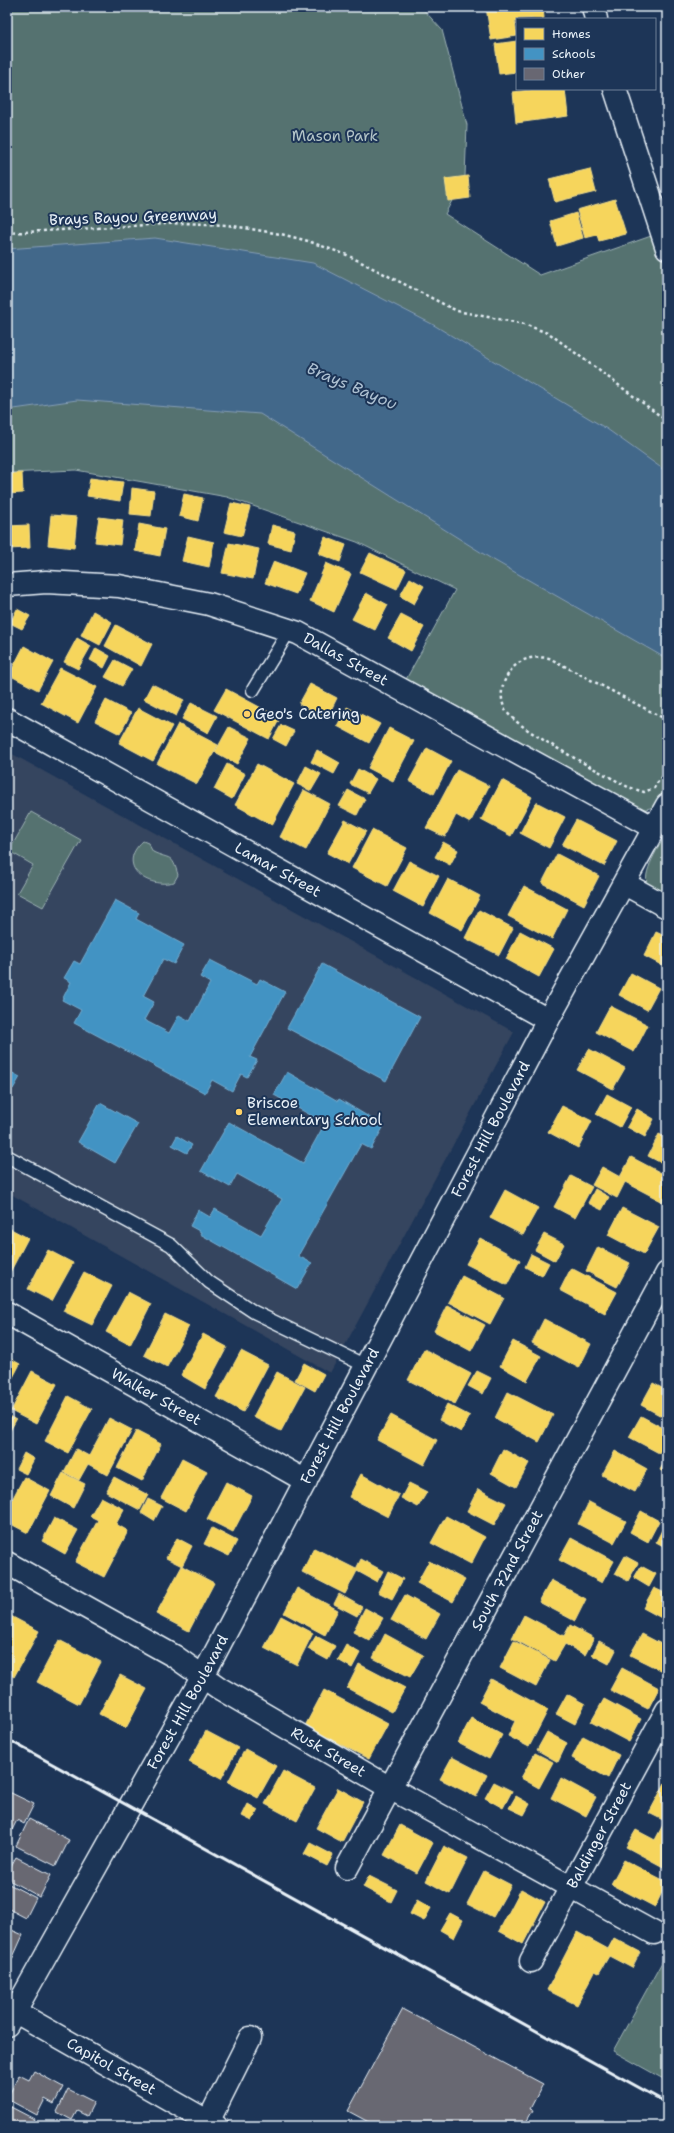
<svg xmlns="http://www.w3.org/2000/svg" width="674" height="2133" viewBox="0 0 674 2133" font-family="'Shantell Sans',sans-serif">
<rect width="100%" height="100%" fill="#1d3557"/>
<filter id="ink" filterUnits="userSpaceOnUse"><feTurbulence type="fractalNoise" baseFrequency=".025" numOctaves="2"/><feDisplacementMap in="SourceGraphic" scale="8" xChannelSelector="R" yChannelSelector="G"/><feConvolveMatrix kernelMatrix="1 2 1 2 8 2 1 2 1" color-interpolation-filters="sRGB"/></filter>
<g filter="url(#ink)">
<path fill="#34445f" d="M7,751L514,1032L330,1373L7,1192Z"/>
<path fill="#547270" stroke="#9eb2b4" d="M7,7H421L442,30L467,125L465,176L445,214L540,275L654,235L667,271V787C659,804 658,808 639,810L404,683L455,590L357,542L227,497L76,470L7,473Z
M31,812L81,840L43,907L17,893L33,865L9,851Z
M667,832V899C662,895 653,892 649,887C639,875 661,844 667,832Z
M143,841L148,843L153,852C170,860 172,853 178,875L174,882C147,889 115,866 143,841Z
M667,1953V2081L613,2051Z"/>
<path fill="#43678a" stroke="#859eb6" d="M155,238L313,263L432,324L607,429L667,472V659L490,558L260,414L77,400L7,410V249Z"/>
<path fill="#f6d55c" stroke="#f2dd8b" d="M486,7H543L544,18L517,19V21L515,22L517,36L491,40Z
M517,41V72L499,74L495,44Z
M539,89H565L568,116L516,123L513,92Z
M590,169L596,192L555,202L549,179Z
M468,176L470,198L448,201L445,179Z
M615,199L626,234L599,241L597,235L585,238L577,210Z
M576,213L583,238L557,246L550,221Z
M22,473L23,493L7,494V474Z
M90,478L123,482L120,501L87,496Z
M132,488L154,491L151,516L130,514Z
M184,494L203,498L198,521L179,516Z
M231,503L250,507L242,536L224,532Z
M51,515L77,517L74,548L48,545Z
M99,517L123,520L120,545L95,542Z
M139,524L165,529L160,556L135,551Z
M29,525L30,548L7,549V526Z
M272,525L295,531L291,550L268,544Z
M188,536L214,542L209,567L182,561Z
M325,537L346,545L340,562L319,554Z
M229,543L259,549L253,579L222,573Z
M370,553L406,570L397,589L360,572Z
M274,561L305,573L296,594L265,583Z
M326,563L351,574L334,612L310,601Z
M410,578L424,586L414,604L400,596Z
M366,593L388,605L375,630L352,619Z
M17,609L30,616L22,629L10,623Z
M93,611L112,622L100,645L81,635Z
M401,615L424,627L411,651L388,638Z
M116,625L152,644L141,666L105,646Z
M77,638L91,646L78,669L64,662Z
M24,646L53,662L38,690L9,675Z
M96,648L110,656L104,668L90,660Z
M115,660L132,669L122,686L105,677Z
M60,668L97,687L78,723L41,703Z
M152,684L184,700L176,716L144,699Z
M310,684L337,698L327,718L299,704Z
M226,689L280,718L269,739L214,710Z
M106,700L131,713L120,734L95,721Z
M191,703L217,716L208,733L182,719Z
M347,707L380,724L369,743L337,726Z
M138,708L172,726L153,761L119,743Z
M178,724L218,745L197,784L157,764Z
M281,725L294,731L286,746L273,739Z
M229,727L251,738L237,764L215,752Z
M389,728L414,741L393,781L368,768Z
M427,748L451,761L434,794L409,781Z
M317,750L340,763L334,774L311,762Z
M227,764L245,774L232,799L214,789Z
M257,764L294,784L272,825L235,805Z
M306,766L321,774L311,791L297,784Z
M358,769L376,779L368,793L350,784Z
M457,770L489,786L470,823L456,815L445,837L426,828Z
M502,780L532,797L511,836L481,820Z
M304,790L330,804L306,850L280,837Z
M348,790L365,799L357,815L339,806Z
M536,802L565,817L549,848L520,833Z
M345,820L366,831L348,864L327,853Z
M576,820L617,841L604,866L562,845Z
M372,830L407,848L387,886L352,868Z
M443,842L458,850L450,865L435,857Z
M557,854L599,876L584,905L542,883Z
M409,861L439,876L423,907L393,891Z
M448,879L480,896L462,930L430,913Z
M524,886L567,909L552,939L508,916Z
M479,910L513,928L499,955L465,938Z
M520,931L554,949L539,977L506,959Z
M656,932L667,937V968L644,956Z
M631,973L659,988L647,1010L619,995Z
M610,1006L648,1025L634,1052L596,1032Z
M589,1049L625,1068L613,1089L577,1070Z
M607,1094L631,1107L620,1127L596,1114Z
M562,1106L592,1121L578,1148L548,1132Z
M637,1109L654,1119L645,1137L627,1127Z
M659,1134L667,1138V1166L648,1156Z
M631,1157L667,1176V1204L625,1182L617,1198L592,1185L602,1167L620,1177Z
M571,1176L592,1187L575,1218L554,1207Z
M595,1189L609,1197L602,1210L588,1203Z
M505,1190L538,1208L523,1235L490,1218Z
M622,1208L659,1227L644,1254L608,1235Z
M7,1227L28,1238L7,1278Z
M544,1234L564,1244L555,1261L535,1250Z
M480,1238L520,1260L507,1285L466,1264Z
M598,1247L630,1263L617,1287L586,1271Z
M48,1250L73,1263L52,1301L28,1289Z
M531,1254L549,1263L542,1276L525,1267Z
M571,1268L617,1292L605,1314L560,1290Z
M84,1272L112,1286L92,1325L63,1311Z
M462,1276L504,1298L490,1324L448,1302Z
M128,1292L151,1304L130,1345L106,1332Z
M447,1305L485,1325L471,1351L434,1331Z
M165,1314L189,1326L167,1367L144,1355Z
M544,1319L591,1344L579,1368L532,1343Z
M203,1334L227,1347L205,1389L181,1375Z
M513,1341L541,1356L527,1381L500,1366Z
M424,1349L471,1374L455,1404L408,1380Z
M241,1351L268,1365L243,1412L216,1397Z
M7,1357L20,1364L7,1389Z
M304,1363L324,1374L315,1391L295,1380Z
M32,1371L57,1384L36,1424L11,1411Z
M477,1371L491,1378L483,1394L468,1386Z
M277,1372L305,1387L281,1431L253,1417Z
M653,1383L667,1391V1419L641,1405Z
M508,1392L553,1415L539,1442L495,1418Z
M68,1396L92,1409L68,1453L45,1441Z
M447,1404L470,1416L461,1432L439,1420Z
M7,1415L16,1420L7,1436Z
M391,1415L437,1440L424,1465L377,1440Z
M641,1416L667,1430V1438L659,1453L629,1437Z
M109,1418L132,1430L108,1475L88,1464L79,1480L64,1472L76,1449L89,1456Z
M136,1431L161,1444L142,1481L117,1468Z
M503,1449L529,1463L516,1487L491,1473Z
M615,1451L647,1469L635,1492L602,1475Z
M24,1453L34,1459L26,1474L16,1469Z
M667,1457V1474L660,1470Z
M182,1458L207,1471L186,1511L161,1498Z
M63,1473L85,1484L73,1508L51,1496Z
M361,1474L399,1495L388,1517L349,1497Z
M24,1477L50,1491L28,1533L7,1522V1509Z
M114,1477L148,1495L140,1510L106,1492Z
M226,1482L252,1496L233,1532L207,1519Z
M409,1483L427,1492L418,1507L401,1498Z
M478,1489L506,1503L494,1525L467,1511Z
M101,1497L124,1509L116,1524L128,1531L104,1577L75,1562L98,1520L90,1516Z
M148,1499L162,1506L154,1521L141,1513Z
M589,1502L626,1521L614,1543L578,1524Z
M641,1511L659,1521L648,1542L630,1532Z
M446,1516L485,1537L471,1564L431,1543Z
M54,1518L78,1530L65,1554L42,1541Z
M212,1528L237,1541L229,1556L204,1544Z
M662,1530L667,1533V1548L656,1542Z
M177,1538L192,1546L182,1566L166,1558Z
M571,1538L614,1561L602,1583L559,1560Z
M314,1548L356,1569L361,1559L383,1571L377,1582L357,1571L345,1594L302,1572Z
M625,1556L638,1563L628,1581L615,1574Z
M429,1561L465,1580L453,1602L417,1583Z
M182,1566L214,1583L189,1631L156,1614Z
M641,1566L656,1574L649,1587L634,1578Z
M388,1571L403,1579L392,1599L378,1592Z
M551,1580L586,1599L575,1621L539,1602Z
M297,1588L338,1610L325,1635L284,1613Z
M654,1588L667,1594V1621L643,1608Z
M339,1594L362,1607L357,1616L334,1604Z
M405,1595L440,1614L426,1639L391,1620Z
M365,1608L383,1618L370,1641L353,1632Z
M7,1614L39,1631L14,1677L7,1673Z
M524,1615L564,1636L570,1625L594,1638L585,1655L565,1644L555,1661L512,1638Z
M281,1616L313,1633L297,1665L264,1648Z
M385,1634L423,1655L410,1677L373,1658Z
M642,1634L667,1647V1666L664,1672L630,1655Z
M316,1636L335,1646L328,1660L308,1649Z
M59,1640L101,1662L79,1704L37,1682Z
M514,1641L550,1660L536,1687L500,1668Z
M599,1641L616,1650L609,1664L592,1655Z
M346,1645L360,1653L352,1668L338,1660Z
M359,1664L405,1688L392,1712L347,1688Z
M622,1668L659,1688L648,1709L610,1690Z
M120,1675L147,1689L126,1728L99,1714Z
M491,1679L548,1710L529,1747L508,1736L515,1721L479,1702Z
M324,1690L388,1724L369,1759L305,1726Z
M567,1694L585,1704L575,1724L556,1714Z
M604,1699L641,1719L629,1742L591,1722Z
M471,1718L502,1735L489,1759L458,1743Z
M206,1731L238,1748L221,1779L189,1762Z
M547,1732L567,1743L558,1762L537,1750Z
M583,1736L619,1755L608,1778L572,1758Z
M245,1749L276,1766L258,1798L228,1782Z
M535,1753L553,1762L539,1788L521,1778Z
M452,1757L487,1775L476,1797L440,1779Z
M283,1771L315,1788L297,1821L265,1804Z
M561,1778L596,1797L586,1816L551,1798Z
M494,1782L512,1791L503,1808L485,1798Z
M665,1783L667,1784V1822L649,1813Z
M338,1788L363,1802L342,1842L316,1828Z
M516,1796L530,1804L524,1815L509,1808Z
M248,1804L258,1810L252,1821L242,1816Z
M664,1823L667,1825V1869L626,1847L636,1830L655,1840Z
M400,1825L433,1843L417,1873L384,1855Z
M310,1843L333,1855L327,1866L304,1854Z
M444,1846L468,1858L450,1894L426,1881Z
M624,1860L667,1882L655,1907L611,1884Z
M484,1871L511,1885L493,1917L467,1904Z
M369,1876L397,1890L391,1902L363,1887Z
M521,1889L545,1902L523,1944L499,1931Z
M417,1900L431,1908L424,1921L410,1914Z
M450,1913L463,1920L454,1938L440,1930Z
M577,1932L608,1949L614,1938L640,1952L632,1968L609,1956L599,1973L595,1971L577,2005L547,1990Z"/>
<path fill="#4393c3" stroke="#74afd3" d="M115,900L139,913L136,919L184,945L174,964L163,959L143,996L154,1002L144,1020L169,1033L179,1015L190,1021L210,983L200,977L210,960L257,984L260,979L285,992L250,1057L257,1060L247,1077L241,1074L232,1091L212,1080L205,1093L74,1023L81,1010L62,1000L71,982L64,978L74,961L80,964Z
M322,964L420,1017L386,1081L287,1028Z
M7,1070L20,1077L13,1089L7,1086Z
M287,1072L338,1101L339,1099L384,1126L371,1149L361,1144L298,1256L312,1263L297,1289L200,1234L201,1232L190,1226L198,1210L210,1217L215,1209L261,1235L282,1199L237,1174L230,1187L201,1171L229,1122L303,1163L325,1123L274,1095Z
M100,1103L138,1124L115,1163L78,1142Z
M177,1136L192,1145L187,1153L172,1145Z"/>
<path fill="#686772" stroke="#e8f1f8" d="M7,1791L34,1804L24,1824L17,1820L12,1830L7,1827Z
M29,1819L69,1840L56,1866L16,1846Z
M16,1857L51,1875L40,1897L7,1879V1873Z
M7,1883L36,1898L26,1918L7,1908Z
M7,1928L23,1935L9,1966L7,1965Z
M403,2009L543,2084L530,2109L533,2110L524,2126H376L348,2111Z
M34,2071L63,2087L54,2104L45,2099L37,2115L7,2099L19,2075L29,2080Z
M68,2089L94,2102L87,2116L77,2111L72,2120L57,2112Z
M7,2105L34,2119L30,2126H7Z"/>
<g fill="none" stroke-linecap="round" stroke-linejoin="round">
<defs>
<path id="lane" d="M253,690L289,631
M7,1156L171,1245L209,1282L254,1312L366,1366"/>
<g id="street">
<path id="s1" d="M7,585L46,582L119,586L209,604L298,633L654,828"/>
<path id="s2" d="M7,719L548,1020"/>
<path d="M625,884L667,907"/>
<path id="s3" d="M7,1313L306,1481"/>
<path id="s4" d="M7,1563L174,1656L219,1688L390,1788L654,1933"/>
<path id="s5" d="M347,1868L667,1273"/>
<path id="s6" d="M531,1961L667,1710"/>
<path id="s7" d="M7,2007L216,2126"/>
<path d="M206,2126L250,2038"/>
</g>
<g id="secondary">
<path d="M593,7L596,19"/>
<path d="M615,89L667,248"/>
<path id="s8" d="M7,2025L203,1676L548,1020L667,805"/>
</g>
</defs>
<use href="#lane" stroke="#e8f1f8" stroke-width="15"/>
<use href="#street" stroke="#e8f1f8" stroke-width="25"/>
<use href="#secondary" stroke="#e8f1f8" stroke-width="25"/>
<path stroke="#e8f1f8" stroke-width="2.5" stroke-dasharray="3 3" stroke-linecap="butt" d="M7,233L183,223L227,225L281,234L308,241L347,255L457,311L524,324L550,334L667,421
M667,720L549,658C532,656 519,658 509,673C501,684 499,699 506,711C519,731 603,773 628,787L644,792L654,788L667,768"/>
<use href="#lane" stroke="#1d3557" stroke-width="12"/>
<use href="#street" stroke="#1d3557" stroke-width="22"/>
<use href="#secondary" stroke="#1d3557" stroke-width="22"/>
<path stroke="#e8f1f8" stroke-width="3" d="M7,1739L667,2103"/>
</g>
</g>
<g fill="#ffd166" stroke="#1d3557" stroke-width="1.5">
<circle cx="247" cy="714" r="4"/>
<circle cx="239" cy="1112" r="4"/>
</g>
<g text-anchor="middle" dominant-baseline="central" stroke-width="4" stroke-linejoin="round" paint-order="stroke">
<g font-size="15" fill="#b4c5c8" stroke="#1d3557">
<text x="335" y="136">Mason Park</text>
</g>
<g font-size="15" fill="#e8f1f8" stroke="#1d3557">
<text transform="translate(133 217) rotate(-2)">Brays Bayou Greenway</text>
<text stroke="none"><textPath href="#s1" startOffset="352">Dallas Street</textPath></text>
<text stroke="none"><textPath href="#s2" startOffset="310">Lamar Street</textPath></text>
<text stroke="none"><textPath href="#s8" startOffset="1018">Forest Hill Boulevard</textPath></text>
<text stroke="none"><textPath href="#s3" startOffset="171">Walker Street</textPath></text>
<text stroke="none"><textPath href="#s8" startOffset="694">Forest Hill Boulevard</textPath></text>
<text stroke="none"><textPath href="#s5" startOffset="338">South 72nd Street</textPath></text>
<text stroke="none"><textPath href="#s8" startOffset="370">Forest Hill Boulevard</textPath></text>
<text stroke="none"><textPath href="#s4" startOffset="373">Rusk Street</textPath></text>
<text stroke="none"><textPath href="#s6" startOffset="143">Baldinger Street</textPath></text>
<text stroke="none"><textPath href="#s7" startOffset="120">Capitol Street</textPath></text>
</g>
<g font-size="15" fill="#e8f1f8" stroke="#1d3557" text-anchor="start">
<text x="255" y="714">Geo's Catering</text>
<text x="247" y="1103">Briscoe<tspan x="247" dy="17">Elementary School</tspan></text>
</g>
<g font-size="16" font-style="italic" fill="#aec1d2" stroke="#1d3557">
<text transform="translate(352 386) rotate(23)">Brays Bayou</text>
</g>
</g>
<rect width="674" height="2133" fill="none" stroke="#1d3557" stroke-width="24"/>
<rect x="12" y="12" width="650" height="2109" fill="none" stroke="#e8f1f8" stroke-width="1.5" filter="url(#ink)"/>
<rect x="516" y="18" width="140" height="72" fill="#1d3557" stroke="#6e8097"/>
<rect x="524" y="28" width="20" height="12" fill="#f6d55c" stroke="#6e8097"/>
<text x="552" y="38" font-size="12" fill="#e8f1f8">Homes</text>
<rect x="524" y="48" width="20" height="12" fill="#4393c3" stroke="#6e8097"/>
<text x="552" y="58" font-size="12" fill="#e8f1f8">Schools</text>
<rect x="524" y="68" width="20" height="12" fill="#686772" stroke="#6e8097"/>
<text x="552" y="78" font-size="12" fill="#e8f1f8">Other</text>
</svg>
